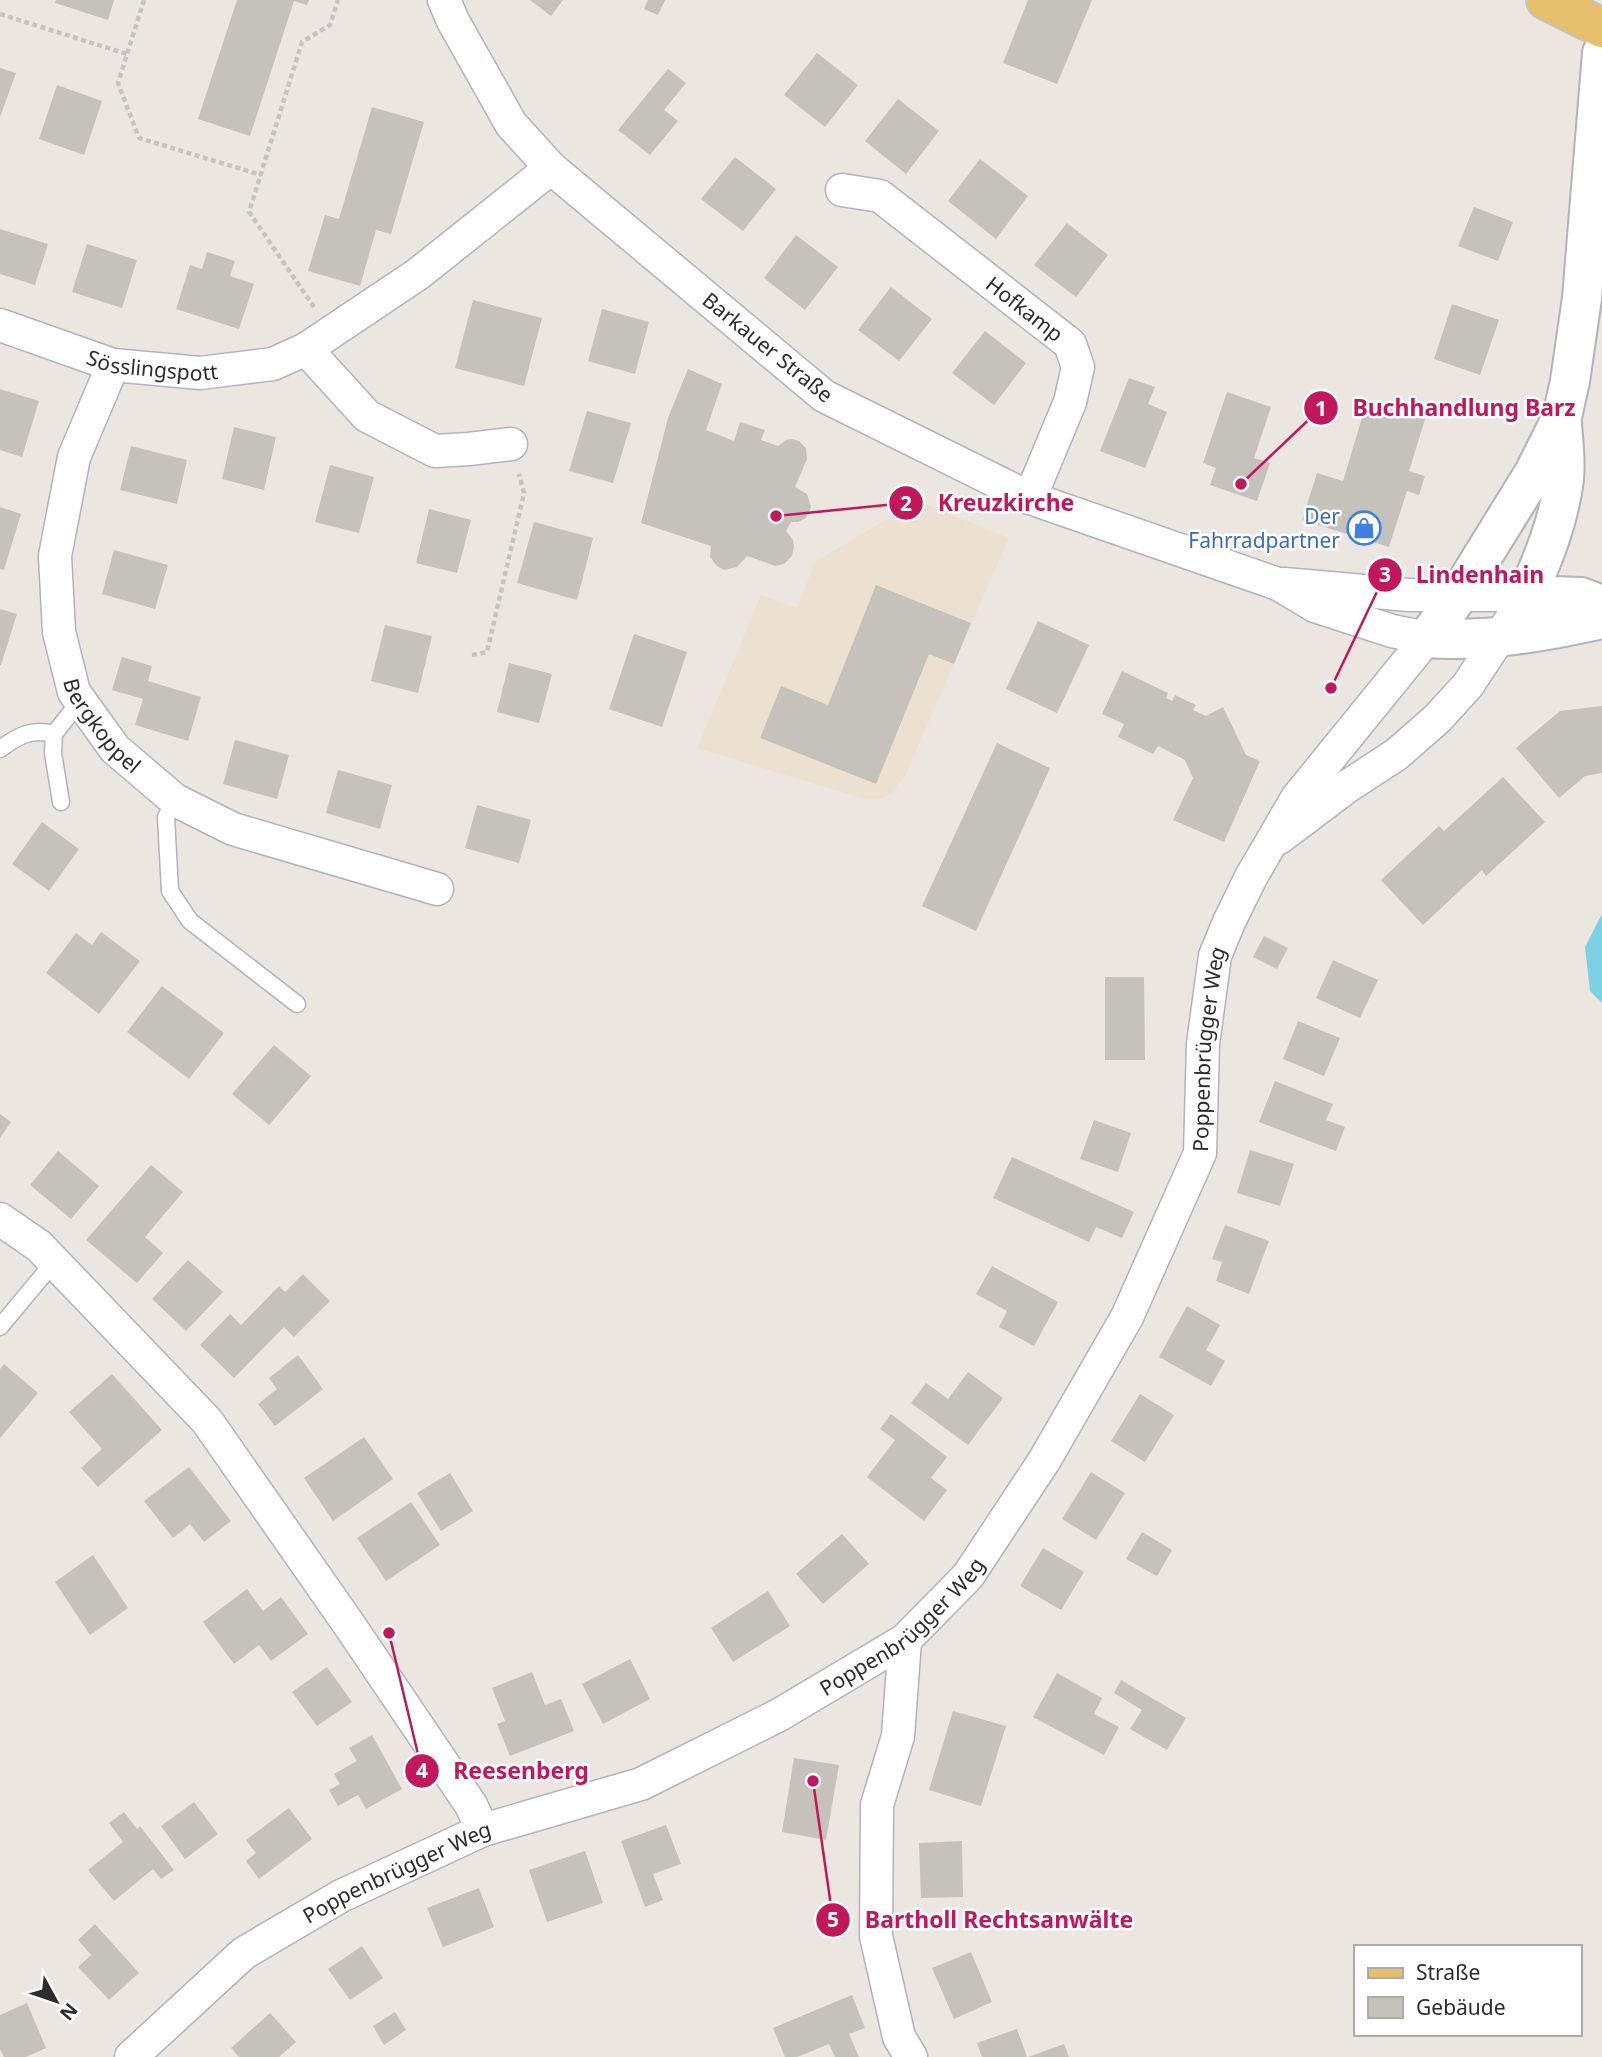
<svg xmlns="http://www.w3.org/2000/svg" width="1602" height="2057" viewBox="0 0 1602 2057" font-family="'Noto Sans',sans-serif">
<rect width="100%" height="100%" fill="#ece6e0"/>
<path fill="#ece1d1" d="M917,501L1009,538L905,776L893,793L880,799H864L697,748L761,595L797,608L815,562Z"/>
<path fill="#7cd1e5" d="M1602,914V1003L1590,991L1585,947Z"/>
<path fill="#c5c1bb" d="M56,0H114L108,20L55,3Z
M237,0H309L307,5L294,1L250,136L198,119Z
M530,0H563L551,16Z
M648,0H665L658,15L644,9Z
M1028,0H1092L1057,84L1003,63Z
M817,53L858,85L825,127L784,95Z
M0,68L16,73L0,117Z
M668,69L686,83L664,110L678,121L650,155L618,130Z
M57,85L102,101L84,155L39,139Z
M898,99L939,131L906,174L865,141Z
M372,107L424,122L391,234L376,230L360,286L308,271L325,215L339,219Z
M735,157L776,189L743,231L701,199Z
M980,159L1028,196L996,239L948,201Z
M1474,207L1513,222L1498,261L1458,246Z
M1067,223L1108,255L1076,297L1034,265Z
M0,229L48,244L35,285L0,274Z
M796,235L838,267L805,310L764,278Z
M87,244L137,260L122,308L72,292Z
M207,252L235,261L230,276L254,284L239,329L176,309L190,265L202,269Z
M891,287L932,319L899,361L858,330Z
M473,300L542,318L524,386L455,368Z
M1452,304L1499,320L1480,375L1434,359Z
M602,309L649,322L635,374L588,361Z
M985,331L1026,363L994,405L952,373Z
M688,369L722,384L706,430L734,441L740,422L765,430L761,440L778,446L786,440L792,439L799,441L806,448L807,459L795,487L807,494L811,507L806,518L798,522H791L786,531L793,540L794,546L792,556L784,564L775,566L747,556L737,567L724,570L717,566L710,557L711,546L641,523L668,418Z
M1129,378L1155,387L1148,404L1167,412L1145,468L1100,451Z
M0,389L39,401L22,457L0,450Z
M1227,392L1271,407L1254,458L1270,463L1257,501L1210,485L1216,468L1203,463Z
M1367,401L1425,419L1409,471L1425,476L1419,495L1407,491L1389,547L1302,520L1317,473L1343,481Z
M587,411L631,423L613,483L569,471Z
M234,427L276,437L264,490L222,479Z
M131,446L187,460L177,504L120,490Z
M330,465L374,477L359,533L315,522Z
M0,507L21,514L4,570L0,569Z
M429,509L471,520L457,573L416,563Z
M534,522L593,538L577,600L517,583Z
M114,550L168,565L155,609L102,594Z
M876,585L971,623L954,664L929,654L876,784L760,738L781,686L828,705Z
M0,609L17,614L1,665H0Z
M1038,621L1089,645L1057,713L1006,689Z
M385,625L432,636L418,693L371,681Z
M634,634L687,652L662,727L609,709Z
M122,657L152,666L148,681L201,697L188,741L135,725L143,699L112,690Z
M509,663L552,674L539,723L497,712Z
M1122,671L1168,693L1166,698L1172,701L1175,695L1196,705L1193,710L1206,716L1223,707L1246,755L1260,761L1224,842L1173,820L1193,778L1185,760L1158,746L1153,754L1118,737L1124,724L1102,714Z
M1602,706V773L1585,776L1559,798L1516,748L1560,711Z
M235,740L289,755L277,799L223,784Z
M997,743L1050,768L976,931L922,906Z
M338,770L392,785L380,829L326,813Z
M1503,777L1545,822L1486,876L1482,870L1423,925L1381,880L1439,826L1444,831Z
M477,805L531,820L519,863L465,848Z
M42,822L79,849L49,891L12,864Z
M101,932L140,961L99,1014L46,973L76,933L92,945Z
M1264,936L1288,948L1277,969L1253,957Z
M1333,960L1378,980L1360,1018L1316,998Z
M1105,977H1144L1145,1060H1105Z
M162,986L224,1033L189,1079L127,1032Z
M1298,1021L1340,1038L1324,1076L1283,1059Z
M274,1045L311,1076L269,1125L232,1094Z
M1275,1081L1333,1104L1326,1120L1345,1127L1336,1151L1259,1122Z
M0,1114L11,1122L0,1138Z
M1094,1120L1131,1133L1118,1172L1080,1159Z
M1250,1150L1294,1164L1280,1206L1237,1193Z
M58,1151L99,1186L71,1219L30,1185Z
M1012,1157L1134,1212L1122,1238L1096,1227L1089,1242L993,1198Z
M151,1165L183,1192L145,1237L163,1253L137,1283L86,1240Z
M1225,1225L1269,1241L1249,1294L1216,1281L1222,1262L1212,1259Z
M188,1260L223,1292L186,1331L152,1299Z
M992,1266L1058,1302L1034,1346L999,1327L1007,1311L976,1294Z
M303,1274L330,1301L294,1337L284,1327L234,1378L200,1345L230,1314L241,1325L279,1286L285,1292Z
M1187,1306L1220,1325L1206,1350L1225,1361L1211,1386L1159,1357Z
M298,1355L323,1389L275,1426L258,1404L277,1389L269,1378Z
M4,1364L38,1393L0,1438V1369Z
M968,1372L1003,1398L968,1445L911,1403L926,1383L948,1399Z
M112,1374L162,1430L98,1487L81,1468L102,1449L69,1412Z
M1140,1394L1174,1415L1145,1462L1111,1441Z
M891,1414L947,1457L931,1478L947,1490L924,1521L867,1477L895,1440L880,1429Z
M364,1437L393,1479L333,1521L304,1478Z
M189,1467L231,1521L204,1542L190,1524L173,1538L144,1501Z
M1091,1472L1125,1493L1096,1540L1062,1519Z
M450,1473L473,1511L441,1531L417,1493Z
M411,1502L440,1545L386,1581L357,1538Z
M1142,1532L1172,1550L1157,1576L1126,1559Z
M842,1534L869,1564L823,1604L796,1574Z
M1043,1548L1084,1572L1061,1610L1020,1586Z
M93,1555L128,1608L90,1635L55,1582Z
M247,1589L263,1611L281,1597L308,1634L271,1661L259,1645L234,1664L203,1622Z
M768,1591L790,1626L733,1662L711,1628Z
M630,1659L650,1699L603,1724L582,1684Z
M327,1667L352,1702L317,1726L292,1692Z
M532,1672L545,1705L561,1699L574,1731L510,1756L497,1724L505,1721L492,1688Z
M1057,1673L1102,1698L1094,1714L1119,1727L1104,1755L1033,1717Z
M1121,1680L1186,1718L1167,1750L1130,1729L1142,1710L1114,1693Z
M953,1711L1006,1726L981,1806L929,1790Z
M372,1735L402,1789L366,1809L358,1795L338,1806L329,1790L340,1784L334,1774L357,1761L349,1748Z
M794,1758L839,1765L826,1840L782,1832Z
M194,1802L218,1834L185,1859L161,1826Z
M289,1808L312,1839L259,1879L246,1861L256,1853L246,1840Z
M124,1812L137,1829L140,1826L174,1870L161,1879L153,1869L114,1901L88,1870L123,1842L109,1823Z
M666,1825L681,1864L653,1874L663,1900L645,1907L621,1841Z
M962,1841L963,1897L921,1898L919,1843Z
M585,1851L603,1903L547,1922L529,1870Z
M479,1888L494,1927L443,1947L427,1908Z
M95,1924L139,1973L109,2000L78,1967L91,1955L78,1940Z
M362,1946L383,1978L350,2000L328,1969Z
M971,1952L992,2002L954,2019L932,1968Z
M852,1995L865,2028L849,2034L859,2057H835L829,2044L797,2057H785L773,2028Z
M27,2003L46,2048L26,2057H4L0,2049V2015Z
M395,2012L406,2030L384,2045L373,2026Z
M270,2013L296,2042L279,2057H239L231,2048Z
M1017,2029L1027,2057H982L977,2043Z
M1064,2044L1069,2057H1028Z"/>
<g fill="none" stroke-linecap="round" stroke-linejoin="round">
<defs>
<path id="service" d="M0,749C18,736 31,728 54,734
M175,800L166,817L170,891L190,921L297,1004
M61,802L53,753L54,734L80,701
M0,1327L54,1262"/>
<g id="minor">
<path id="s1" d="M842,190L880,196L1070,344L1078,367L1070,402L1030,498"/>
<path id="s2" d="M0,325L113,365L200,373L273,364L306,349L418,274L551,168"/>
<path d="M306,349L367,416L435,451L469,449L511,444"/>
<path id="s3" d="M113,365L74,457L55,556L59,632L74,692L115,749L175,800L233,829L437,889"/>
<path d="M1284,584L1409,595H1527"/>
<path d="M1279,838L1348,786L1397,754L1438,718L1468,685L1527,595"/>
<path d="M0,1219L39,1246L207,1421L350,1626L471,1805L483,1830"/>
<path d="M905,1640L898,1736L877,1805L876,1936L899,2037L911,2057"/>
<path id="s4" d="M131,2057L244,1953L341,1896L483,1830L641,1784L779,1715L905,1640L968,1576L1044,1461L1127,1317L1200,1153L1203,1044L1215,956L1229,922L1251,877L1297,798L1427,638L1392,631L1315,606L1278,584L1030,498L824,396L551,168L511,124L453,21L444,0"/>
</g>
<path id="tertiary" d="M1562,423C1563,441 1566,460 1564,479C1559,520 1544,557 1527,595L1581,597L1602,605
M1427,638L1458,596L1534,473L1562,417L1570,381L1582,298L1602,53
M1427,638C1487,642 1544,632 1602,619"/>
<path id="primary" d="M1546,0L1602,28"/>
</defs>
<use href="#service" stroke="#b0b3bb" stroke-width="19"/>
<use href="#minor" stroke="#b0b3bb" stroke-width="35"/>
<use href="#tertiary" stroke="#b0b3bb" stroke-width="42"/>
<use href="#primary" stroke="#c4c4c4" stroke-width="42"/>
<path stroke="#c4c4c4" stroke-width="4.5" stroke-dasharray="5 3.5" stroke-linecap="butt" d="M144,0L118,83L139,138L261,175
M0,14L127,54
M314,307L249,212L302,42L330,25L338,0
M472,655L487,652L524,493L519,474"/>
<use href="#service" stroke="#fff" stroke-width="16"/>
<use href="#minor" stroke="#fff" stroke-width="32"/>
<use href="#tertiary" stroke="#fff" stroke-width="38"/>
<use href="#primary" stroke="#e5bf6c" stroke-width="38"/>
</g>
<defs>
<symbol id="shop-ring" viewBox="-11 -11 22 22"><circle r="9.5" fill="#fff" stroke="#3f7fe0" stroke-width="1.5"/><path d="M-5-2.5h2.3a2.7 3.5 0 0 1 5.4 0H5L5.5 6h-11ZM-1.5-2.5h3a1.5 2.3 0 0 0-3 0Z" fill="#3f7fe0"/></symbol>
</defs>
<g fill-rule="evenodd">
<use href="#shop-ring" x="1345" y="509" width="38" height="38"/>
</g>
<g text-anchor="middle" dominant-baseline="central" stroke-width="5" stroke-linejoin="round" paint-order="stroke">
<g font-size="21" fill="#2c2c2c" stroke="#fff">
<text stroke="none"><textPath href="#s1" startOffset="222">Hofkamp</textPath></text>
<text transform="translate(768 347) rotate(39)">Barkauer Straße</text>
<text stroke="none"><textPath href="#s2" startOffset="159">Sösslingspott</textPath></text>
<text stroke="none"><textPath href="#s3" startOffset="382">Bergkoppel</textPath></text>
<text stroke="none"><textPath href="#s4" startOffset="1566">Poppenbrügger Weg</textPath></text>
<text stroke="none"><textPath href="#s4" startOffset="894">Poppenbrügger Weg</textPath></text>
<text stroke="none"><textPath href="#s4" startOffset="327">Poppenbrügger Weg</textPath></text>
</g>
<g font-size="21" fill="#366cbe" stroke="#fff" text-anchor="end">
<text x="1340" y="516">Der<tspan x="1340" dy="24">Fahrradpartner</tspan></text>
</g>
</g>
<path fill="none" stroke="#c2185b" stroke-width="2.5" d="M1241 484L1321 408M776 516L906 503M1331 688L1385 575M389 1633L422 1771M813 1781L833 1920"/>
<g fill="#c2185b" stroke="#fff" stroke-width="2.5">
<circle cx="1241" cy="484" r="7"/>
<circle cx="776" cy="516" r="7"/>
<circle cx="1331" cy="688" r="7"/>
<circle cx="389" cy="1633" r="7"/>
<circle cx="813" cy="1781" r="7"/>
<circle cx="1321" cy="408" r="18"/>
<circle cx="906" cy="503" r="18"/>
<circle cx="1385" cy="575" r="18"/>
<circle cx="422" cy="1771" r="18"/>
<circle cx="833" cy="1920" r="18"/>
</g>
<g font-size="21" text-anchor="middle" font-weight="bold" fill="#fff">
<text x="1321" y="416">1</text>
<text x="906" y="511">2</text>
<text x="1385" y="582">3</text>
<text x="422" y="1778">4</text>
<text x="833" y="1927">5</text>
</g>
<g font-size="23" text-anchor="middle" font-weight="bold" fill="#c2185b" stroke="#fff" stroke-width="5" stroke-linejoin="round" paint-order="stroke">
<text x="1464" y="416">Buchhandlung Barz</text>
<text x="1006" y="511">Kreuzkirche</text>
<text x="1480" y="583">Lindenhain</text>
<text x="521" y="1779">Reesenberg</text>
<text x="999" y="1928">Bartholl Rechtsanwälte</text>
</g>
<rect x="1354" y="1945" width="228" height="91" fill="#ffffff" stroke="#ababab" stroke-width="2"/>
<rect x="1368" y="1968" width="35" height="10" fill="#e5bf6c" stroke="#ababab" stroke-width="2"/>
<text x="1416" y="1980" font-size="21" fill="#2c2c2c">Straße</text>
<rect x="1368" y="1997" width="35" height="21" fill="#c5c1bb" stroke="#ababab" stroke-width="2"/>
<text x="1416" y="2015" font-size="21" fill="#2c2c2c">Gebäude</text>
<g transform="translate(56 2001) rotate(130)" stroke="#ffffff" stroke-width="5" paint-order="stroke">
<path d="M0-5L12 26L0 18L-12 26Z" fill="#2c2c2c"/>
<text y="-10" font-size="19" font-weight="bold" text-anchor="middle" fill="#2c2c2c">N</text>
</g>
</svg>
